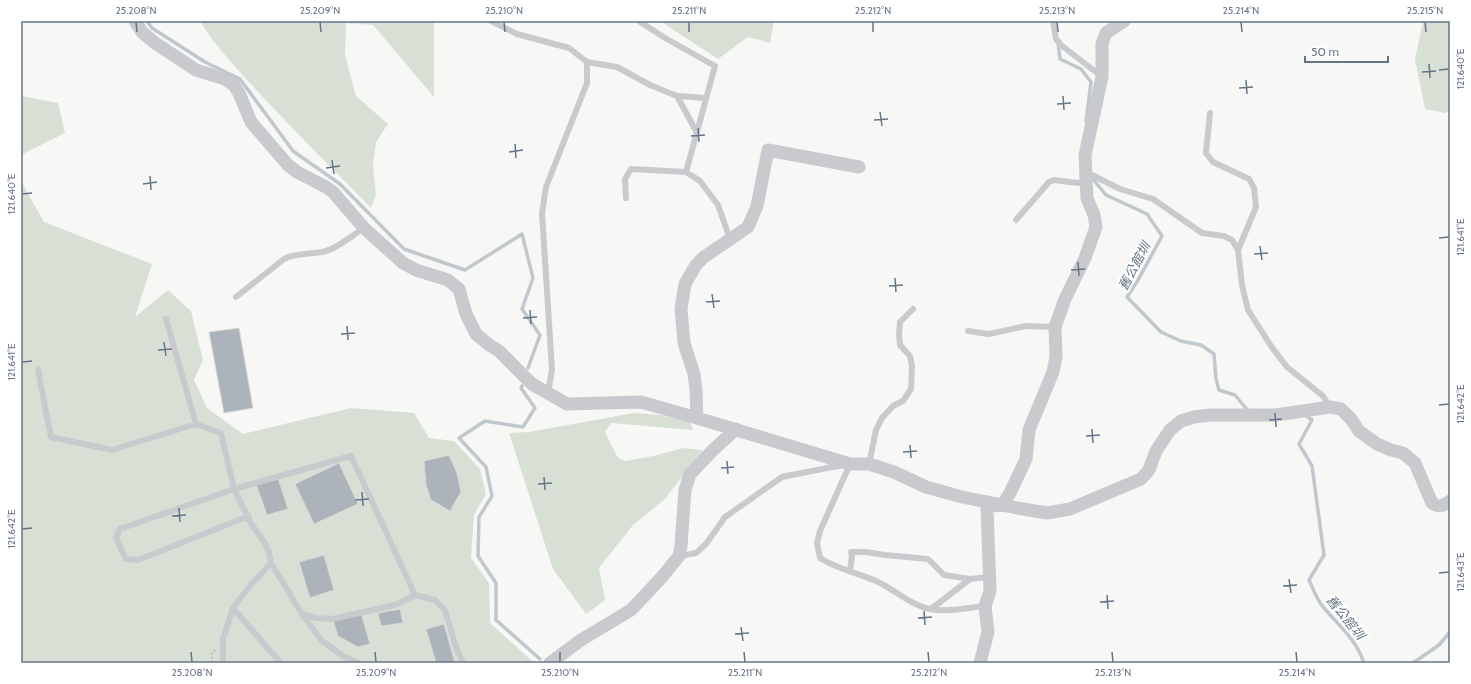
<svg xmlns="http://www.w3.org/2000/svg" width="1471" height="684" viewBox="0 0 1471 684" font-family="Cabin,'Noto Sans TC',sans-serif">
<rect width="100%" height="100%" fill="#f7f8f5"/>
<path fill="#d8e0d6" d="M200,21H434V97L373,25L346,23L345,55L356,96L388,124L376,142L373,167L376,195L371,208C333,170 295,131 258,92C238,69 215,47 200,21Z
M660,21H774L770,43L748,37L718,59Z
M1423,21H1450V111L1445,113L1425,109L1415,59Z
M21,96L58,103L65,133L21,155Z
M21,181L44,222L152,264L135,317L168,290L191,311L203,360L194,380L207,408L243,434L351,408L414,413L429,438L454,441L480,469L486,494L474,515L471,558L489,583L490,623L532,661V663H21Z
M634,413L661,415L690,422L693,430L611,423L605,432L618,458L626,461L653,456L683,448L703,450L664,500L633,525L599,568L605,600L586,614L553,569L509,433L529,432Z"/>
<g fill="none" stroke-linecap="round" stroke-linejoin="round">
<path stroke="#c0c8ce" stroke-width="3.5" d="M147,21L152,28L205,62L240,79L293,151L340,184L404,249L465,270L522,234L533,278L522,309L540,335L528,368
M1058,42L1060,59L1081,69L1091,82L1086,122
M1092,178L1106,195L1147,214L1162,236L1138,280L1127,297L1161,332L1181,341L1201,345L1214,354L1216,379L1219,390L1235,395L1249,412
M522,386L521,388L535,408L523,427L485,421L459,438L486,467L492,496L479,517L478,556L496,583V620L540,659
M1305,415L1312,420L1299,444L1312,466L1324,555L1309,580C1313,589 1317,600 1324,608C1340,627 1356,639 1364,663
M1413,663L1439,645L1450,632"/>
</g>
<path fill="#acb3ba" stroke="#d9d9d7" d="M239,328L253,408L224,413L209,332Z
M449,455L457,473L461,492L450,511L431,500L426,485L424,461Z
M339,463L358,504L314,524L295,484Z
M278,478L288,509L267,515L256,484Z
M324,555L334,590L310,598L299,562Z
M400,609L403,623L381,626L378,613Z
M361,613L370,644L358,647L338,636L333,620Z
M444,624L455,663H436L426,629Z"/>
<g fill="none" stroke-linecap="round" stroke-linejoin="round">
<path stroke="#c1c2c5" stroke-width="2" stroke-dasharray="2 2" stroke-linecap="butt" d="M212,663V653L215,650"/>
<path stroke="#c8cace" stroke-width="6" d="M491,21L517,34L569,48L587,62V83L546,187L542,213L552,369L548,393
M639,21L665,38L715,66L686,172L700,181L718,205L730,239
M1053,21L1056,39L1061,45L1101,76
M587,62L617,67L650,85L677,96L706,98
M677,96L696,131
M1210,113L1206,153L1213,162L1249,179L1254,188L1256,207L1238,250
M626,198L625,179L631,169L686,172
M1016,220L1049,182L1054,180L1078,183L1093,179L1092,175L1120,189L1153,199L1202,233L1224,236L1232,240L1238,250L1242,285L1248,310L1271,346L1287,367L1323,396L1330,407
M236,297L284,259C296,253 309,254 322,252C337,249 351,236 364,228
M166,319L196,424
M968,331L989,334L1026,326L1055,327
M38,370L51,437L112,450L196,424L221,433L234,489L351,456L415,595
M869,464L876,430L882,418L893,406L903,401L911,389L912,366L910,356L900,345L899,335L900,322L913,309
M249,516L138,560L126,559L116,538L120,529L234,489L252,525L265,543L269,552L271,563L302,614L321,640L343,656L358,663
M679,556L696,553L706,544L725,517L782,477L827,468L850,464L820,531L817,543L820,558C837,569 858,573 876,581C894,589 910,605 930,609C946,613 969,607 985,606
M850,571L852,556L851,552H866L885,555L928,559L944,575L970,579
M233,608L281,663
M931,609L970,579L989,577
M302,614L316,618L332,619L395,605L415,595L435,600L445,610L456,647L463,663
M223,663V639L233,608L250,586L271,563"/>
<path stroke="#c8cace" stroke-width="13" d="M135,21L142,32L155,43L196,70L225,79L234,85L239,93L251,122L288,165L297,172L326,187L333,192L364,228L403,263L416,270L448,280L459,289L466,314L476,334L488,344L499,351L532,384L567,404L641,402L697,418
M859,167L768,150L757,206L748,227L704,257L696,265L685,284L681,309L684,343L694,374L696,390L697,418L850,464H869L894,472L926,487L962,497L1017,508L1047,513L1070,509L1141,479L1149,470L1156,451L1170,430L1181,421L1194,417L1211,415H1276L1330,407L1341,409L1351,419L1359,431L1377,444L1391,450L1403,453L1415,463L1432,503C1439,508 1444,506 1450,501
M550,663L581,640L631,610L662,577L679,556L681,546L685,490L690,474L713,450L736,429
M980,663L988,632L985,606L990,591L987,507L1003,504L1010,493L1026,459L1029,430L1053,372L1056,357L1055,327L1065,299L1085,258L1096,227L1094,215L1087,198L1085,155L1102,77V44L1106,33L1124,21"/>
</g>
<path fill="none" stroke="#667487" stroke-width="1.5" d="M136,22L137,32M320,22L321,32M504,22L505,32M689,22V32M873,22V32M1057,22L1058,32M1241,22L1242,32M1425,22L1426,32M1429,64L1430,78M1439,70L1449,69M1422,72L1436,71M1246,80L1247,94M1239,88L1253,87M1063,96L1064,110M1057,104L1071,103M880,112L882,126M874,120L888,119M698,128L699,142M691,136L705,135M515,144L516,158M509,152L523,150M332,160L334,174M326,168L340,166M150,176L151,190M143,184L157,182M22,194L32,193M1439,238L1449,237M1260,246L1262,260M1254,254L1268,253M1078,262L1079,276M1071,270L1085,269M895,278L896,292M889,286L903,285M712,294L714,308M706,302L720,301M530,310L531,324M523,318L537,317M347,326L348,340M341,334L355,333M164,342L166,356M158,350L172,349M22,362L32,361M1439,405L1449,404M1275,413L1276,427M1269,420L1282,419M1092,429L1093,443M1086,436L1100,435M910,445L911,458M903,452L917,451M727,461L728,474M721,468L734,467M544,477L545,490M538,484L552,483M362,492L363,506M355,500L369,499M179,508L180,522M172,516L186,515M22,529L32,528M1439,573L1449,572M1289,579L1291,593M1283,586L1297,585M1107,595L1108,609M1100,602L1114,601M924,611L925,625M918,618L932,617M741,627L743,641M735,634L749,633M191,652L192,662M375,652L376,662M560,652V662M744,652L745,662M928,652L929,662M1112,652L1113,662M1296,652L1297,662"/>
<g text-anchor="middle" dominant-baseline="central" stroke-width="4" stroke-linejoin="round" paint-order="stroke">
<g font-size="13" font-style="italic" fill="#627583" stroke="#fff">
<text transform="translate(1134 266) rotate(-62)">舊公館圳</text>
<text transform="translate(1346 617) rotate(51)">舊公館圳</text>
</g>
</g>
<rect width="1471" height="684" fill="none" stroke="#ffffff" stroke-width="44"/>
<path d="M1305 56v6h83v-6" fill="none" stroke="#667487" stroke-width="2"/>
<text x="1311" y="56" font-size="12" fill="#667487" stroke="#ffffff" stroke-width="3" paint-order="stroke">50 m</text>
<rect x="22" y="22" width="1427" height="640" fill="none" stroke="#667487" stroke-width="1.5"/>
<g font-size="10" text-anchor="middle" fill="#667487">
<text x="136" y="14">25.208°N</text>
<text x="320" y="14">25.209°N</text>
<text x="504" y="14">25.210°N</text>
<text x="689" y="14">25.211°N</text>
<text x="873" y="14">25.212°N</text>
<text x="1057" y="14">25.213°N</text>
<text x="1241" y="14">25.214°N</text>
<text x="1425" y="14">25.215°N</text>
<text transform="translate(1460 69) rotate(-90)" y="4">121.640°E</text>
<text transform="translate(11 194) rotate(-90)" y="4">121.640°E</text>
<text transform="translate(1460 237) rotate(-90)" y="4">121.641°E</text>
<text transform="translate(11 362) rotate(-90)" y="4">121.641°E</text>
<text transform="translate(1460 404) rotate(-90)" y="4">121.642°E</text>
<text transform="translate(11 529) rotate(-90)" y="4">121.642°E</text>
<text transform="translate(1460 572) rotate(-90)" y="4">121.643°E</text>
<text x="192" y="676">25.208°N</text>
<text x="376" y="676">25.209°N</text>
<text x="560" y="676">25.210°N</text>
<text x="745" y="676">25.211°N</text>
<text x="929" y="676">25.212°N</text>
<text x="1113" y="676">25.213°N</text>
<text x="1297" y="676">25.214°N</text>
</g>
</svg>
